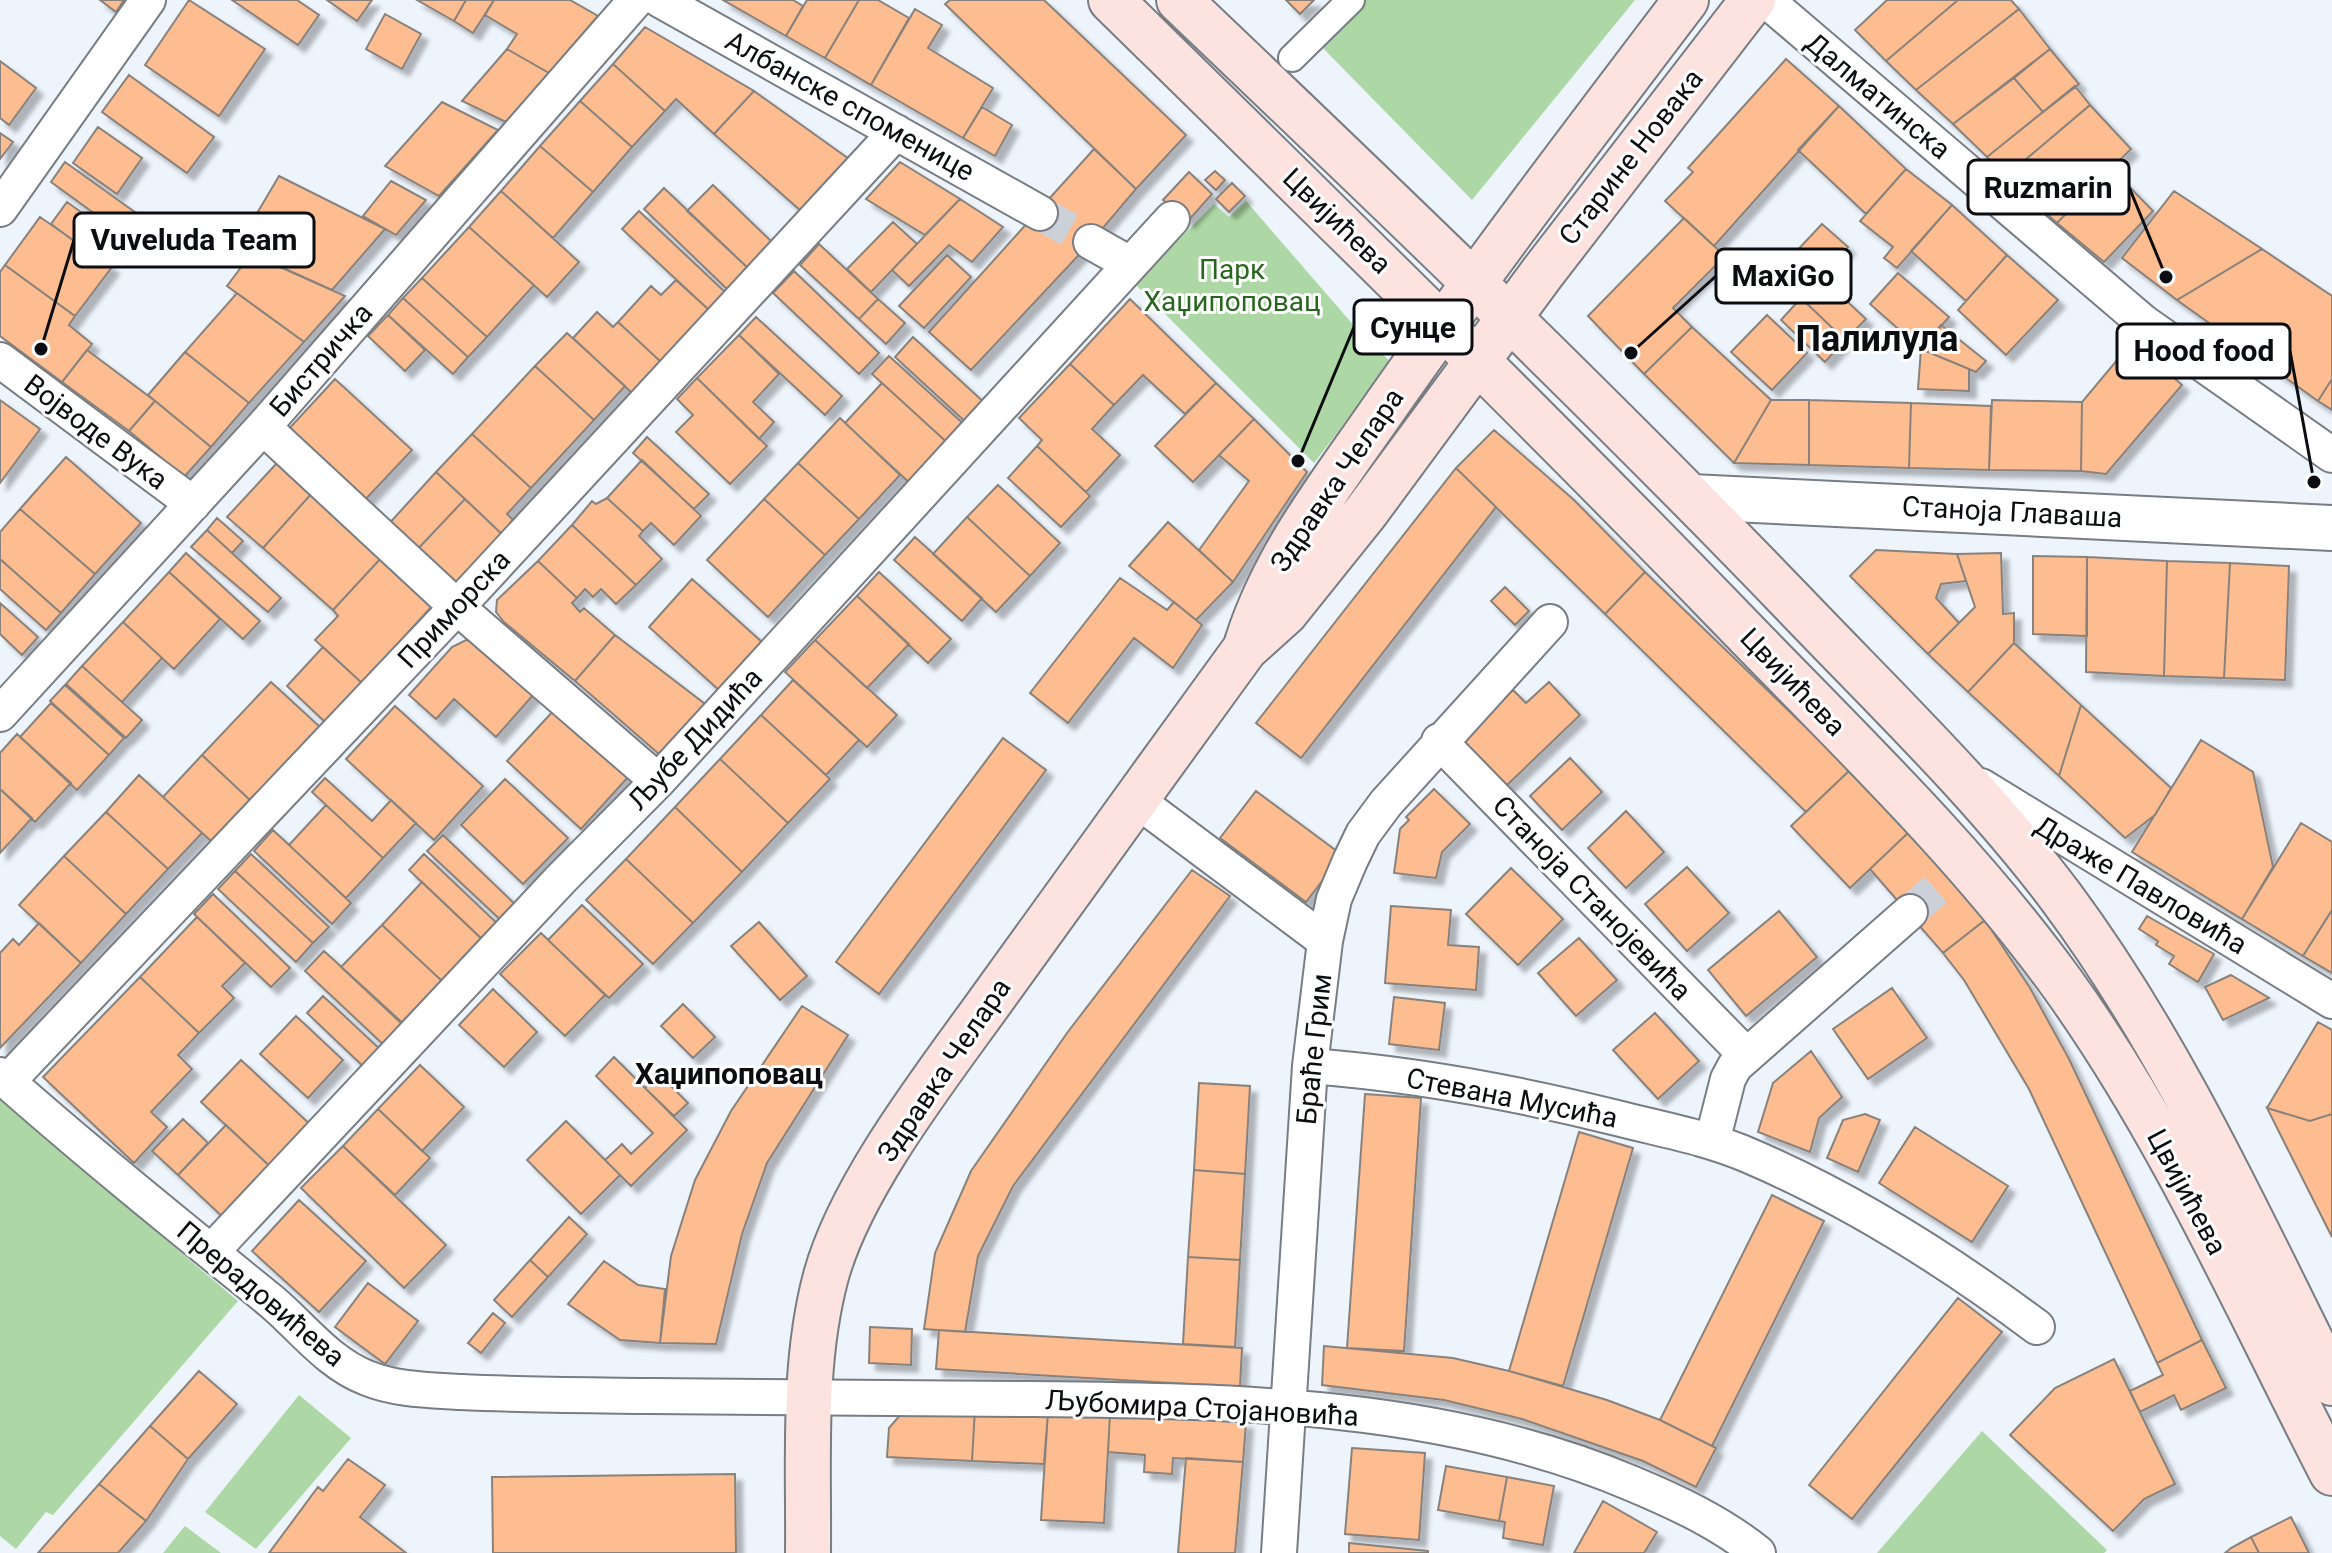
<svg xmlns="http://www.w3.org/2000/svg" width="2332" height="1553" viewBox="0 0 2332 1553" font-family="Roboto,sans-serif">
<defs>
<filter id="shadow"><feDropShadow dx="7" dy="7" stdDeviation="2" flood-color="#0004"/></filter>
</defs>
<rect width="100%" height="100%" fill="#eef4fc"/>
<path fill="#add8a5" d="M1349,0H1635L1472,200L1313,38Z
M1246,201L1362,335L1391,362L1314,463L1135,284L1214,204L1229,217Z
M0,1099L238,1301L53,1515L46,1512L16,1549L0,1536Z
M299,1395L351,1438L256,1549L205,1512Z
M1982,1431L2107,1550L2104,1553H1877Z
M185,1526L221,1553H163Z"/>
<path fill="#fdbd90" stroke="#89827c" stroke-width="2" filter="url(#shadow)" d="M100,0H124L116,12Z
M189,0L265,49L219,116L145,65Z
M232,0H297L319,15L298,45Z
M327,0H372L357,21Z
M417,0H466L454,21Z
M466,0H494L473,33L454,21Z
M494,0H570L598,16L549,73L507,49L517,34L485,15Z
M723,0H793L803,6L786,36Z
M807,0H859L825,58L786,36Z
M859,0H878L909,18L871,85L825,58Z
M950,0H1044L1186,135L1136,189L945,4Z
M1286,0H1314L1300,14Z
M1887,0H1958L1886,61L1855,30Z
M1958,0H2011L2019,9L1916,90L1886,61Z
M915,9L942,25L928,48L993,88L963,138L871,85Z
M2019,9L2050,49L1953,124L1916,90Z
M385,14L421,34L402,69L366,49Z
M645,27L754,91L714,134L676,99L665,111L613,64Z
M507,49L549,73L506,122L462,101Z
M2050,49L2079,84L2043,112L2014,78Z
M1786,59L1839,106L1714,246L1665,201L1693,172L1688,168Z
M0,61L36,88L9,125L0,118Z
M613,64L665,111L632,147L580,101Z
M129,75L214,137L187,173L102,112Z
M2014,78L2043,112L1987,157L1953,124Z
M2075,86L2090,105L2005,177L1987,157Z
M754,91L849,159L801,211L714,134Z
M580,101L632,147L593,192L540,146Z
M442,102L498,130L439,196L385,166Z
M2090,105L2131,149L2057,223L2005,177Z
M1839,106L1906,169L1866,214L1798,150Z
M982,107L1012,125L995,156L963,138Z
M98,127L142,158L117,194L73,163Z
M0,133L13,142L0,159Z
M540,146L593,192L553,238L501,191Z
M1094,149L1136,189L1091,242L971,370L929,332Z
M65,162L164,233L149,253L51,182Z
M900,162L960,199L925,235L866,199Z
M2111,168L2153,211L2104,262L2057,223Z
M1906,169L1952,205L1897,268L1884,258L1893,247L1860,221Z
M1215,171L1225,180L1216,190L1205,180Z
M1189,172L1212,194L1188,221L1163,200Z
M279,176L385,229L332,290L237,247Z
M391,181L426,200L396,235L363,216Z
M1232,183L1245,196L1229,212L1216,199Z
M713,185L773,243L749,269L687,211Z
M664,188L749,269L728,290L644,209Z
M501,191L579,262L547,297L469,227Z
M2174,191L2262,249L2177,300L2122,258Z
M960,199L1003,227L972,262L949,245L909,286L892,270Z
M67,202L99,225L82,247L51,224Z
M1952,205L2007,255L1966,301L1911,251Z
M639,211L726,293L709,310L622,229Z
M40,217L112,267L75,316L5,265Z
M1684,218L1725,256L1673,308L1692,327L1644,374L1588,316Z
M893,222L917,244L871,292L847,269Z
M1822,224L1848,247L1801,298L1775,274Z
M469,227L534,285L487,337L422,278Z
M819,244L878,299L859,319L800,265Z
M2262,249L2332,296V379L2318,401L2177,300Z
M251,254L345,296L304,342L227,286Z
M947,255L971,277L924,328L899,306Z
M2007,255L2058,300L2006,355L1958,310Z
M5,265L75,316L69,325L92,344L62,382L0,336V272Z
M794,271L879,353L859,374L773,293Z
M1898,273L1949,317L1921,349L1870,304Z
M1821,277L1866,319L1845,340L1801,298Z
M422,278L487,337L468,357L403,298Z
M676,280L709,310L661,362L618,322L651,286L661,295Z
M237,293L304,342L249,403L185,352Z
M403,298L468,357L453,374L388,315Z
M1801,298L1845,340L1825,362L1781,320Z
M878,299L905,323L886,344L859,319Z
M1130,299L1216,383L1185,414L1143,375L1114,405L1070,364Z
M597,312L613,327L618,322L661,362L632,393L573,338Z
M388,315L425,350L405,371L368,336Z
M1767,315L1807,353L1772,390L1731,352Z
M756,317L842,396L825,415L739,335Z
M1941,325L1986,361L1976,372L1921,349Z
M1692,327L1771,400L1734,463L1644,374Z
M567,333L625,386L594,420L535,366Z
M739,335L779,374L753,402L774,422L759,439L697,378Z
M913,337L988,406L970,426L895,357Z
M2133,341L2182,385L2106,474L2081,471L2082,402Z
M1921,349L1969,369V391L1918,389Z
M87,350L155,401L129,431L62,382Z
M185,352L249,403L211,447L148,395Z
M889,356L968,428L951,446L872,374Z
M1070,364L1114,405L1092,429L1120,455L1086,492L1037,446L1042,440L1019,418Z
M535,366L594,420L531,488L472,434Z
M697,378L767,446L730,484L676,432L693,415L677,399Z
M335,379L412,450L362,503L286,432Z
M2332,379V410L2318,401Z
M882,383L951,446L914,487L845,423Z
M1216,383L1254,419L1193,482L1155,446Z
M0,400L40,429L0,483Z
M1771,400H1809V465L1734,463Z
M1809,400L1911,403L1909,468L1809,465Z
M1992,400L2082,402L2081,471L1989,470Z
M155,401L211,447L184,477L129,431Z
M1911,403L1991,406L1989,470L1909,468Z
M840,418L900,475L859,519L798,463Z
M1254,419L1307,472L1233,582L1199,550L1249,481L1219,455Z
M1494,430L1574,500L1645,572L1605,614L1456,468Z
M472,434L531,488L507,514L516,523L504,536L436,472Z
M647,437L709,494L694,509L633,453Z
M1037,446L1090,496L1061,527L1008,478Z
M66,457L141,523L95,574L20,509Z
M642,460L701,516L674,545L651,523L643,531L607,498Z
M277,463L312,493L263,548L227,517Z
M798,463L859,519L825,555L764,499Z
M1456,468L1496,507L1301,758L1256,723Z
M436,472L465,499L414,553L386,527Z
M998,485L1060,543L1030,576L967,517Z
M312,493L382,557L333,610L263,548Z
M607,498L643,531L639,536L662,559L636,585L572,525L592,501L596,504Z
M465,499L504,536L453,590L414,553Z
M764,499L825,555L768,617L707,560Z
M20,509L95,574L61,613L0,559V532Z
M967,517L1030,576L996,612L933,554Z
M217,518L243,541L232,553L207,530Z
M1168,522L1233,582L1196,620L1129,566Z
M572,525L636,585L616,604L601,589L593,597L585,589L577,598L538,561Z
M207,530L281,598L268,612L191,547Z
M915,537L982,598L962,621L894,560Z
M1876,550L1957,554L1966,581L1941,584L1936,598L1959,623L1928,654L1850,576Z
M186,553L260,621L243,639L169,572Z
M2001,553L2003,614L2014,613V643L1968,692L1928,654L1975,607L1957,554Z
M2033,556L2087,557V636L2033,634Z
M382,557L434,604L362,683L315,640L338,616L333,610Z
M2087,557L2167,561L2164,676L2086,672Z
M0,559L61,613L46,630L0,589Z
M538,561L577,598L572,603L580,612L584,608L615,635L575,681L504,622L496,612L497,600Z
M2167,561L2230,563L2224,678L2164,676Z
M2230,563L2289,566L2285,680L2224,678Z
M169,572L220,619L174,669L123,622Z
M879,572L951,639L928,663L857,596Z
M1645,572L1850,770L1806,812L1605,614Z
M1120,578L1167,610L1174,602L1202,625L1173,668L1134,638L1068,723L1030,693Z
M692,579L763,643L720,691L649,627Z
M1505,587L1529,611L1515,625L1491,601Z
M857,596L909,644L867,688L815,640Z
M0,603L38,637L22,655L0,634Z
M123,622L162,658L122,702L82,666Z
M615,635L705,704L659,754L575,681Z
M466,640L474,642L534,694L496,737L454,699L436,719L409,695L452,647Z
M815,640L897,715L867,747L785,672Z
M2014,643L2081,705L2059,776L1968,692Z
M323,647L362,683L325,722L287,686Z
M82,666L142,720L126,738L66,684Z
M793,680L859,740L826,775L761,715Z
M271,682L320,727L251,801L202,755Z
M1549,682L1580,715L1505,787L1460,740L1513,690L1526,703Z
M65,685L124,738L109,755L50,701Z
M51,703L109,755L77,790L20,737Z
M2081,705L2171,788L2155,815L2125,838L2059,776Z
M395,706L483,786L434,840L346,759Z
M555,709L629,776L581,829L507,761Z
M761,715L830,779L788,823L720,759Z
M17,734L71,783L35,822L0,789V753Z
M1003,738L1046,770L879,994L836,962Z
M2201,740L2253,772L2273,867L2242,919L2132,852Z
M202,755L251,801L212,842L163,797Z
M1570,758L1602,792L1562,830L1530,796Z
M720,759L788,823L742,872L675,807Z
M1850,770L1909,832L1850,888L1791,826Z
M139,775L202,833L168,869L106,812Z
M325,778L372,821L391,800L416,823L383,858L312,792Z
M505,779L568,838L523,884L461,825Z
M0,789L32,818L0,853Z
M1434,789L1470,824L1442,852L1436,878L1394,873L1400,829L1409,820L1406,817Z
M1256,791L1342,855L1306,902L1220,838Z
M326,805L383,858L346,898L289,845Z
M675,807L742,872L693,923L626,859Z
M1626,811L1664,852L1626,888L1588,848Z
M106,812L168,869L126,914L64,856Z
M2301,823L2332,842V910L2303,956L2242,919Z
M273,830L351,903L332,924L254,851Z
M1909,832L1985,920L1943,953L1870,869Z
M443,835L521,910L506,925L427,851Z
M251,854L329,927L313,943L235,871Z
M424,854L502,928L487,944L409,870Z
M64,856L126,914L81,963L19,905Z
M626,859L693,923L653,964L586,900Z
M1687,867L1729,913L1687,951L1645,904Z
M1511,868L1563,919L1518,965L1466,914Z
M1192,870L1230,896L1013,1186L978,1256L965,1332L924,1329L935,1253L971,1171L1067,1033Z
M235,871L313,943L296,962L218,889Z
M422,882L481,938L442,981L382,925Z
M213,894L290,968L271,987L194,914Z
M582,905L643,964L609,998L548,940Z
M1391,906L1451,910L1448,945L1479,947L1476,990L1385,983Z
M2332,910V973L2303,956Z
M1779,911L1817,957L1746,1016L1708,970Z
M2147,916L2214,954L2198,982L2169,964L2174,956L2156,945L2158,941L2139,929Z
M197,917L245,963L222,986L234,998L199,1033L140,977Z
M1985,920L2030,988L2069,1059L2202,1340L2157,1363L2029,1089L1964,980L1943,953Z
M759,922L807,976L780,1000L731,946Z
M39,923L81,963L0,1048V953L13,939L19,945Z
M382,925L442,981L401,1023L341,967Z
M541,933L605,995L565,1036L500,974Z
M1579,938L1617,980L1576,1016L1538,973Z
M324,951L407,1027L387,1048L305,971Z
M2231,975L2269,998L2223,1020L2205,987Z
M140,977L199,1033L178,1055L192,1069L151,1112L167,1127L134,1163L43,1077Z
M1892,988L1927,1038L1868,1079L1833,1029Z
M493,989L537,1032L504,1067L459,1025Z
M323,996L383,1052L367,1070L307,1013Z
M1394,997L1445,1003L1439,1050L1389,1044Z
M683,1004L715,1037L693,1058L661,1026Z
M802,1006L848,1035L767,1163L742,1234L716,1344L660,1343L671,1256L695,1180L731,1111Z
M1655,1013L1699,1061L1658,1099L1613,1050Z
M296,1016L343,1060L308,1098L260,1054Z
M2318,1022L2332,1030V1114L2310,1121L2267,1108Z
M1811,1051L1842,1097L1819,1118L1810,1152L1758,1132L1773,1083Z
M614,1057L687,1130L631,1186L605,1160L622,1144L631,1154L653,1133L596,1076Z
M241,1060L314,1128L275,1171L201,1102Z
M420,1065L464,1107L422,1151L378,1109Z
M659,1074L688,1103L674,1116L645,1088Z
M1199,1083L1250,1086L1245,1174L1194,1170Z
M1365,1094L1421,1098L1404,1351L1347,1348Z
M2267,1108L2310,1121L2332,1114V1237Z
M378,1109L430,1158L395,1195L343,1146Z
M1865,1114L1880,1120L1858,1172L1827,1158L1843,1120Z
M183,1119L208,1143L178,1175L152,1151Z
M566,1121L620,1175L581,1214L527,1160Z
M226,1125L275,1171L227,1221L178,1175Z
M1915,1127L2008,1186L1972,1242L1879,1183Z
M1579,1132L1633,1148L1563,1386L1509,1371Z
M343,1146L446,1245L404,1288L301,1188Z
M1194,1170L1245,1174L1240,1260L1188,1257Z
M1772,1195L1824,1221L1712,1446L1660,1420Z
M299,1200L366,1261L319,1312L252,1251Z
M569,1217L587,1234L548,1277L530,1260Z
M1188,1257L1240,1260L1235,1347L1183,1344Z
M530,1260L548,1277L512,1317L494,1300Z
M604,1261L638,1285L665,1289L660,1343L620,1340L568,1304Z
M368,1283L418,1321L385,1364L335,1327Z
M1958,1298L2002,1332L1852,1519L1809,1485Z
M493,1313L505,1323L481,1353L468,1343Z
M870,1327L912,1329L911,1365L869,1363Z
M939,1330L1242,1348L1240,1387L936,1369Z
M2202,1340L2226,1388L2181,1410L2174,1395L2140,1412L2130,1391L2163,1375L2157,1363Z
M1324,1346L1453,1358L1509,1371L1607,1400L1660,1420L1716,1448L1696,1487L1643,1461L1522,1419L1444,1400L1322,1385Z
M2114,1359L2175,1484L2144,1499L2113,1531L2010,1435L2055,1388Z
M199,1371L237,1404L188,1459L150,1426Z
M908,1406L975,1409L972,1461L887,1457L889,1428Z
M975,1409L1048,1412L1044,1464L972,1461Z
M1048,1412L1110,1415L1104,1523L1041,1520Z
M1110,1415L1246,1422L1243,1462L1173,1458L1172,1474L1144,1472L1145,1455L1108,1452Z
M150,1426L188,1459L146,1521L99,1484Z
M1352,1448L1425,1453L1419,1540L1345,1534Z
M1186,1458L1243,1462L1235,1553H1178Z
M348,1459L385,1485L360,1517L406,1553H269L318,1487L323,1491Z
M1446,1466L1507,1477L1499,1521L1438,1510Z
M735,1474L736,1553H493L492,1477Z
M1507,1477L1554,1486L1543,1545L1503,1538L1505,1522L1499,1521Z
M99,1484L146,1521L118,1553H38Z
M1603,1501L1657,1532L1644,1553H1574Z
M2291,1517L2309,1553H2259L2251,1537Z
M2251,1537L2259,1553H2225L2231,1548Z
M1349,1543L1428,1551V1553H1349Z"/>
<g fill="none" stroke-linecap="round" stroke-linejoin="round">
<path stroke="#ccd1d9" stroke-width="34" stroke-dasharray="34 17" stroke-linecap="butt" d="M1040,213L1091,242
M1910,912L1949,878"/>
<defs>
<path id="pedestrian" d="M1292,58L1351,0"/>
<path id="minor" d="M660,0L1040,213
M1766,0L2143,322L2332,455
M0,209L148,0
M1091,242L1130,264
M0,360L193,504
M263,427L457,607L658,781
M0,714L263,427L636,0
M1439,741L1745,1054
M1981,786L2332,1001
M1135,799L1325,941
M1310,1066C1415,1074 1518,1093 1621,1119C1664,1130 1709,1138 1750,1156C1853,1200 1947,1260 2037,1327
M0,1075C88,1153 180,1227 271,1301C302,1327 328,1363 367,1378C396,1390 430,1390 461,1392C525,1395 588,1395 652,1396C776,1397 900,1398 1024,1399C1229,1401 1441,1402 1633,1484C1676,1502 1721,1523 1758,1553
M7,1082L457,607L896,132
M1712,1142L1728,1079L1735,1066L1910,912
M211,1252L561,879L658,781L1172,219
M1279,1553L1310,1066L1325,941L1334,899L1350,861L1363,834L1386,803L1550,622"/>
<path id="tertiary" d="M1691,497L2332,528"/>
<path id="secondary" d="M1111,0C1321,206 1531,411 1736,623C1848,739 1965,850 2061,982C2170,1133 2247,1308 2332,1473
M1179,0C1388,199 1597,399 1797,607C1887,701 1983,793 2061,897C2172,1046 2249,1218 2332,1383
M1247,643C1275,554 1334,481 1387,404C1483,267 1585,133 1686,0
M808,1553C809,1462 802,1365 826,1276C852,1182 940,1072 997,992C1079,878 1162,763 1245,649L1285,613L1366,512L1543,272L1753,0"/>
</defs>
<use href="#pedestrian" stroke="#777d83" stroke-width="30"/>
<use href="#minor" stroke="#777d83" stroke-width="38"/>
<use href="#tertiary" stroke="#777d83" stroke-width="48"/>
<use href="#secondary" stroke="#777d83" stroke-width="48"/>
<use href="#pedestrian" stroke="#fff" stroke-width="26"/>
<use href="#minor" stroke="#fff" stroke-width="34"/>
<use href="#tertiary" stroke="#fff" stroke-width="44"/>
<use href="#secondary" stroke="#fce3df" stroke-width="44"/>
</g>
<g text-anchor="middle" dominant-baseline="central" stroke-width="6" stroke-linejoin="round" paint-order="stroke">
<g font-size="28" fill="#0b0d10" stroke="#fff">
<text transform="translate(1878 96) rotate(40)">Далматинска</text>
<text transform="translate(850 106) rotate(29)">Албанске споменице</text>
<text transform="translate(1631 157) rotate(-52)">Старине Новака</text>
<text transform="translate(1337 221) rotate(44)">Цвијићева</text>
<text transform="translate(321 360) rotate(-49)">Бистричка</text>
<text transform="translate(96 432) rotate(37)">Војводе Вука</text>
<text transform="translate(1337 480) rotate(-56)">Здравка Челара</text>
<text transform="translate(2012 512) rotate(3)">Станоја Главаша</text>
<text transform="translate(454 609) rotate(-47)">Приморска</text>
<text transform="translate(1793 682) rotate(46)">Цвијићева</text>
<text transform="translate(695 739) rotate(-47)">Љубе Дидића</text>
<text transform="translate(2141 885) rotate(31)">Драже Павловића</text>
<text transform="translate(1592 898) rotate(46)">Станоја Станојевића</text>
<text transform="translate(1314 1049) rotate(-84)">Браће Грим</text>
<text transform="translate(944 1070) rotate(-56)">Здравка Челара</text>
<text transform="translate(1512 1098) rotate(11)">Стевана Мусића</text>
<text transform="translate(2187 1192) rotate(62)">Цвијићева</text>
<text transform="translate(261 1294) rotate(40)">Прерадовићева</text>
<text transform="translate(1202 1408) rotate(3)">Љубомира Стојановића</text>
</g>
<g font-size="28" fill="#27661d" stroke="#fff">
<text x="1232" y="269">Парк<tspan x="1232" dy="32">Хаџипоповац</tspan></text>
</g>
<g font-size="30" font-weight="bold" fill="#0b0d10" stroke="#fff">
<text x="729" y="1073">Хаџипоповац</text>
</g>
<g font-size="36" font-weight="bold" fill="#0b0d10" stroke="#fff">
<text x="1877" y="339">Палилула</text>
</g>
</g>
<path fill="none" stroke="#0b0d10" stroke-width="3" d="M2166 277L2129 187M41 349L74 240M1631 353L1716 276M1298 461L1354 327M2314 482L2290 351"/>
<g fill="#0b0d10" stroke="#fff" stroke-width="3">
<circle cx="2166" cy="277" r="8"/>
<circle cx="41" cy="349" r="8"/>
<circle cx="1631" cy="353" r="8"/>
<circle cx="1298" cy="461" r="8"/>
<circle cx="2314" cy="482" r="8"/>
</g>
<g fill="#fff" stroke="#0b0d10" stroke-width="3">
<rect x="1968" y="160" width="161" height="54" rx="8"/>
<rect x="74" y="213" width="240" height="54" rx="8"/>
<rect x="1716" y="249" width="135" height="54" rx="8"/>
<rect x="1354" y="300" width="118" height="54" rx="8"/>
<rect x="2117" y="324" width="173" height="54" rx="8"/>
</g>
<g font-size="30" text-anchor="middle" font-weight="bold" fill="#0b0d10">
<text x="2048" y="198">Ruzmarin</text>
<text x="194" y="250">Vuveluda Team</text>
<text x="1783" y="286">MaxiGo</text>
<text x="1413" y="338">Сунце</text>
<text x="2204" y="361">Hood food</text>
</g>
</svg>
